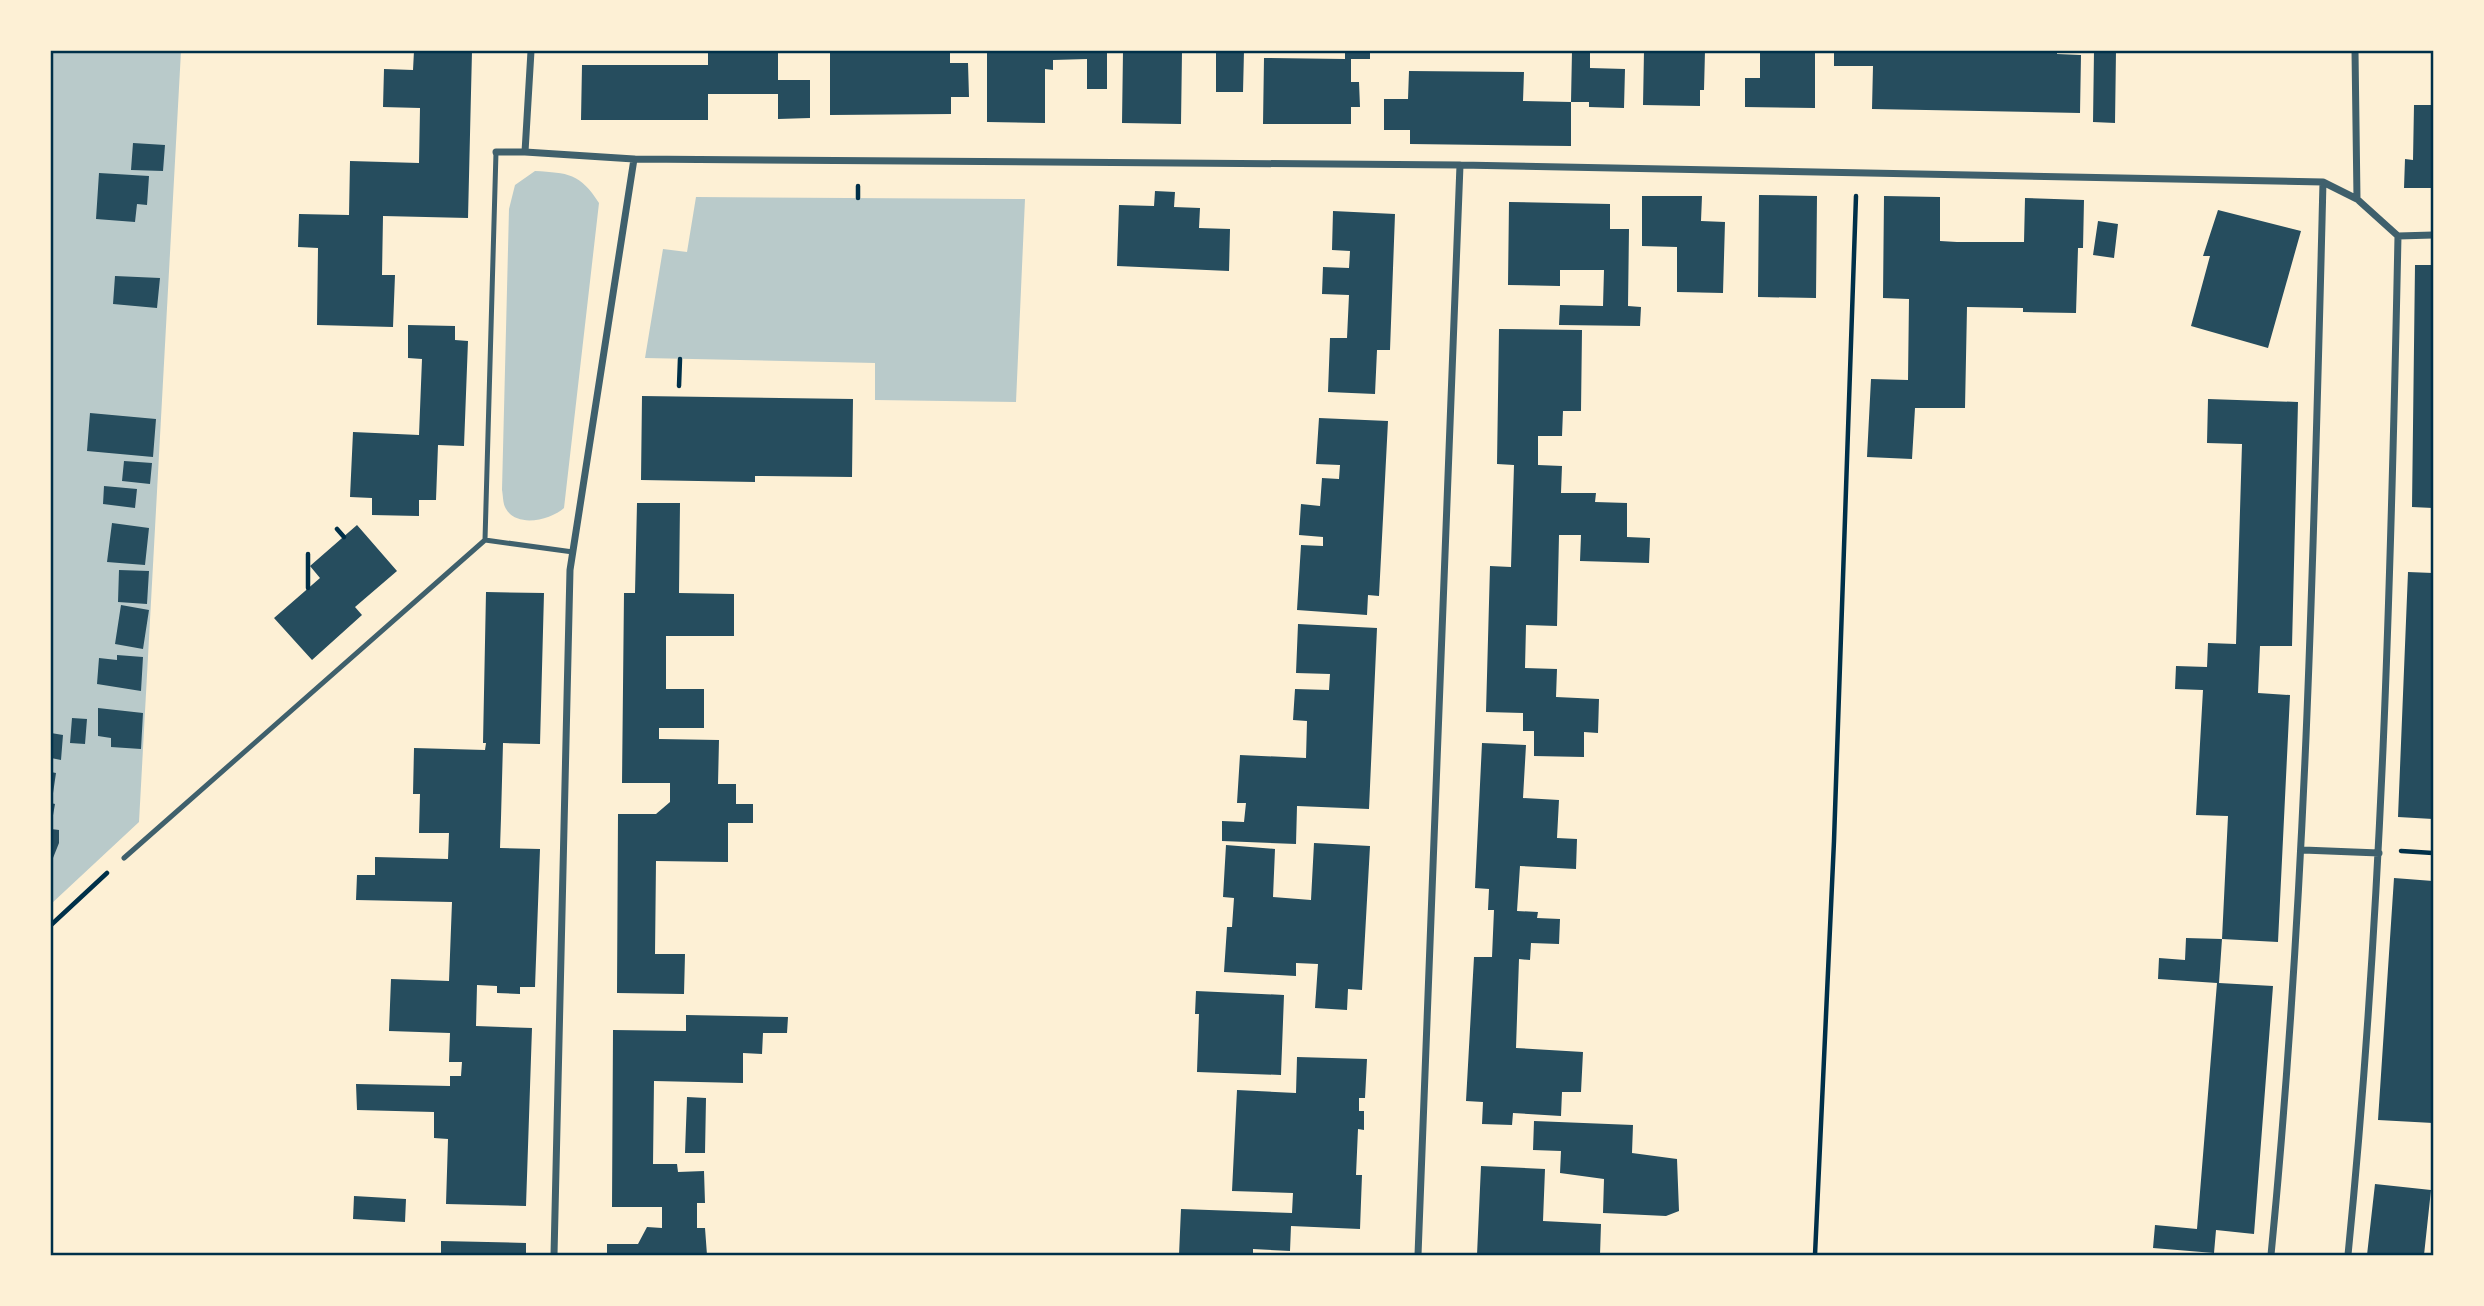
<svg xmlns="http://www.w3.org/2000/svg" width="2484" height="1306" viewBox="0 0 2484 1306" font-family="'Roboto Condensed',sans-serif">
<rect width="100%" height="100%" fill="#fdf0d5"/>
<path fill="#b9caca" d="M51,51H181L139,822L51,904Z
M535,171C568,173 580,173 599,203L564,508C551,520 515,529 505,507C503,503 503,495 502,490L509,209L515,185Z
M696,197L1025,199L1016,402L875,400V363L645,358L663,249L687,252Z"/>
<path fill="#264d5e" d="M414,51H472L468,218L383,216L382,275H395L393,327L317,325L318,248L298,247L299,214L349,215L350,161L419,163L420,108L383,107L384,69L413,70Z
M708,51H778V80H810V118L778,119V94H708V120H581L582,65H708Z
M830,51H950V63H968L969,97H951V114L830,115Z
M1107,51V89H1087V59L1053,60V70L1045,69V123L987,122V52Z
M1123,51H1182L1181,124L1122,123Z
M1216,51H1244L1243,92H1216Z
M1345,51H1370V59H1351V82H1359L1360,107H1351V124H1263L1264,58L1345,59Z
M1572,51H1590V68L1625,69L1624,108L1589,107V102H1571V146L1410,144V130H1384V99H1408L1409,71L1524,72L1523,101L1571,102Z
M1644,51H1705L1704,90H1700V106L1643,105Z
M1760,51H1815V108L1745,107V78H1760Z
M1834,51H2057V54L2081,55L2080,113L1872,109L1873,66H1834Z
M2094,51H2116L2115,123L2093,122Z
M2414,105H2433V188H2404L2405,159L2413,160Z
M133,143L165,145L163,171L131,170Z
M99,173L149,176L147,205L137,204L135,222L96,219Z
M1155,191L1175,192L1174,207L1200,208L1199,228L1230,229L1229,271L1117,266L1119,205L1154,206Z
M1759,195L1817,196L1816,298L1758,297Z
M1642,196H1702L1701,221L1725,222L1723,293L1677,292V247L1642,246Z
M1884,196L1940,197V241L1957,242H2024L2025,198L2084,200L2083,248H2078L2076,313L2023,312V308L1967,307L1965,408H1915L1912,459L1867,457L1871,379L1908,380L1909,299L1883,298Z
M1509,202L1610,204V229H1629L1628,306L1641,307L1640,326L1559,325L1560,305L1603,306L1604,270H1560V286L1508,285Z
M2218,210L2301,231L2268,348L2191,326L2210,256H2203Z
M1333,211L1395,214L1390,350H1377L1375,394L1328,392L1330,338H1347L1349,295L1322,294L1323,267L1349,268L1350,251L1332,250Z
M2098,221L2118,224L2114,258L2093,255Z
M2415,265H2433V508L2412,507Z
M115,276L160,278L157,308L113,304Z
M408,325L455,326V340L468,341L464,446L438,445L436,500H419V516L372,515V498L350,497L353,432L419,435L422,359L408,358Z
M1499,329L1582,330L1581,411H1563L1562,436H1538V465L1562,466L1561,493H1596L1595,502L1627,503V537L1650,538L1649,563L1580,561L1581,535H1559L1557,626L1526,625L1525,668L1557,669L1556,697L1599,699L1598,733L1584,732V757L1534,756V731H1523V713L1486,712L1490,566L1511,567L1514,465L1497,464Z
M642,396L853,399L852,477L755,476V482L641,480Z
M2208,399L2298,402L2292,646H2260L2258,693L2290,695L2278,942L2222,939L2228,816L2196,815L2203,690L2175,689L2176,666L2207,667L2208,643L2236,644L2242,444L2207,443Z
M90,413L156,419L153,457L87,451Z
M1319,418L1388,421L1379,596L1368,595L1367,615L1297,610L1301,545L1323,546V537L1299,535L1301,504L1320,506L1322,478L1339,479L1340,465L1316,464Z
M124,461L152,463L150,484L122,481Z
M104,486L137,489L135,508L103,504Z
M637,503H680L679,593L734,594V636H666V689H704V728H659V739L719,740L718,784H736V804H753V823H728V862L656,861L655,954H685L684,994L617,993L618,814H656L670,802V783H622L624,593H635Z
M112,523L149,528L145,565L107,562Z
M357,525L397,571L355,607L362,615L312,660L274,618L320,578L310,566Z
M119,570L149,571L147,604L118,602Z
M2408,572L2433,573V819L2398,817Z
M486,592L544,593L540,744L503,743L501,818L500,848L540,849L535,987H520V994L497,993V986L477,985L476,1026L532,1028L526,1206L446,1204L448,1139L434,1138V1112L357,1110L356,1084L450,1086V1076H461L462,1062H449L450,1033L389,1031L391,979L449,981L452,902L356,900L357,875H375V857L448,859L449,833H419L420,794H413L414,748L485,750L486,743H483Z
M121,605L149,610L143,649L115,644Z
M1298,624L1377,628L1369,809L1297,806L1296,844L1222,841V821L1244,822L1246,803H1237L1240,755L1306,758L1307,721L1293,720L1295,689L1329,690L1330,674L1296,673Z
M117,655L143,657L141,691L97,684L99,658L117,660Z
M98,708L143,713L141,749L111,747V738L98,736Z
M72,718L87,719L85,744L70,743Z
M51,733L63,735L61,760L51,758Z
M1482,743L1526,745L1523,798L1559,800L1557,838L1577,839L1576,869L1520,866L1517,911L1538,912L1537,918L1560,919L1559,944L1531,943L1530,960L1519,959L1516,1048L1583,1052L1581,1092H1562L1561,1116L1513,1113L1512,1125L1482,1124L1483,1102L1466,1101L1474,957H1492L1494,910H1488L1489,889L1475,888Z
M51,772L56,773L52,800H51Z
M51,803L55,804L52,821H51Z
M51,829L59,830V843L51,863Z
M1314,843L1370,846L1362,990L1348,989L1347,1010L1315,1008L1318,964L1296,963V976L1224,972L1227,927H1232L1234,898L1223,897L1226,845L1275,849L1273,897L1311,900Z
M2394,878L2433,881V1123L2378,1120Z
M2186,938L2222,939L2219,983L2273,986L2254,1234L2216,1230L2214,1253L2153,1248L2155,1225L2197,1229L2217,983L2158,979L2159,958L2185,960Z
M1196,991L1284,995L1281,1075L1197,1072L1199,1014H1195Z
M686,1015L788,1017L787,1033H763L762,1054L743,1053V1083L654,1081L653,1164H677L678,1172L704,1171L705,1203H697V1228H705L707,1255H607V1244H638L647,1227L662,1228V1207H612L613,1030L686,1031Z
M1297,1057L1367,1059L1365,1098H1359V1111H1364V1130L1358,1129L1356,1175H1362L1360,1229L1291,1226L1290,1251L1253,1249V1255H1179L1181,1209L1292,1213L1293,1193L1232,1191L1237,1090L1296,1093Z
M687,1097L706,1098L705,1153H685Z
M1534,1121L1633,1125L1632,1153L1677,1159L1679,1211L1666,1216L1603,1213L1604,1179L1560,1173L1561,1151L1533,1150Z
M1481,1166L1545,1169L1543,1221L1601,1224L1600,1255H1477Z
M2375,1184L2431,1190L2424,1255H2367Z
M354,1196L406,1199L405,1222L353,1219Z
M441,1241L526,1243V1255H441Z"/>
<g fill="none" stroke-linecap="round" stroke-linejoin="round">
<path stroke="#003049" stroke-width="4.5" d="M858,198V186
M679,386L680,359
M337,529L344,537
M308,554V588
M2401,851L2433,853
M51,925L107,873
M1815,1255L1834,841L1856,196"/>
<path stroke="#3f606c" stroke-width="5" d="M485,540L573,552
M124,858L485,540L496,152"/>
<path stroke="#3f606c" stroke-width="7" d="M531,51L525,152L634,159L1460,165L2323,182L2357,199L2398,236L2433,235
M2355,51L2357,199
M496,152H525
M2303,850L2379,853
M554,1255L570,570L634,159
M1418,1255L1460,165
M2271,1255C2306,898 2314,541 2323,182
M2348,1255C2382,916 2391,576 2398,236"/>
</g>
<rect width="2484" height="1306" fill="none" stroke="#fdf0d5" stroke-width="105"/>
<rect x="52" y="52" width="2380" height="1202" fill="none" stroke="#003049" stroke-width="2.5"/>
</svg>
